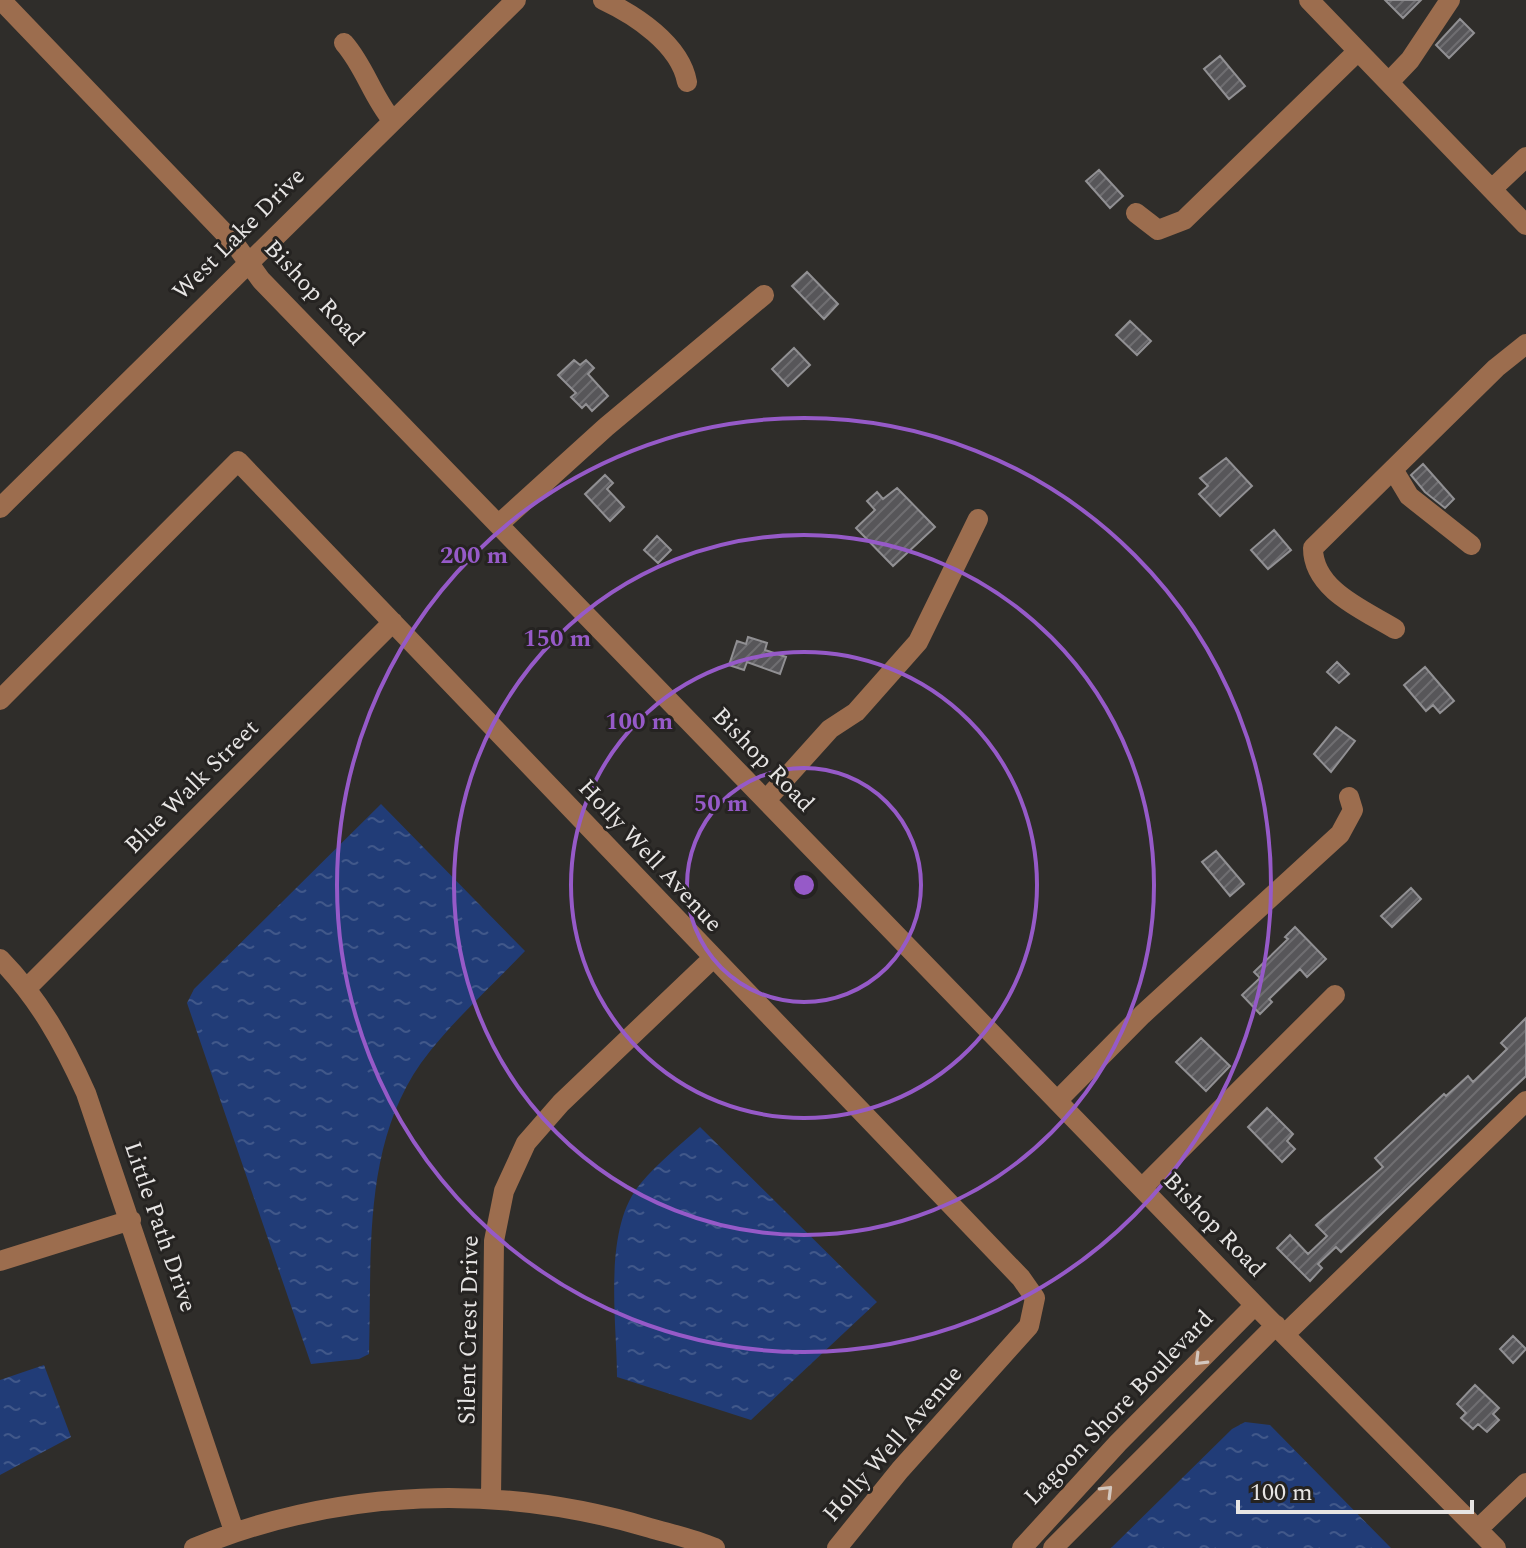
<svg xmlns="http://www.w3.org/2000/svg" width="1526" height="1548" viewBox="0 0 1526 1548" font-family="Spectral,serif">
<defs>
<pattern id="water-ripples" width="26" height="14" patternUnits="userSpaceOnUse" patternTransform="scale(2)"><rect width="26" height="14" fill="#213c77"/><path d="M2 4q2-2 4 0t4 0M15 11q2-2 4 0t4 0" fill="none" stroke="#41588a"/></pattern>
<pattern id="building-hatch" width="6" height="6" patternUnits="userSpaceOnUse" patternTransform="scale(2)"><rect width="6" height="6" fill="#575659"/><path d="M-1 1l2-2M0 6l6-6M5 7l2-2" fill="none" stroke="#6f6e71"/></pattern>
</defs>
<rect width="100%" height="100%" fill="#2f2d2a"/>
<path fill="url(#water-ripples)" d="M381,804L525,951C491,987 451,1022 421,1063C362,1147 372,1256 369,1354L359,1359L311,1364L187,1003L194,989Z
M700,1127L877,1302L751,1420L617,1377C617,1321 602,1228 641,1183C658,1163 680,1145 700,1127Z
M44,1365L71,1437L0,1475V1380Z
M1245,1422L1270,1425L1391,1548H1111L1232,1429Z"/>
<path fill="url(#building-hatch)" stroke="#919093" stroke-width="2" d="M1385,0H1421L1403,18Z
M1460,19L1474,33L1449,58L1436,45Z
M1220,56L1245,86L1229,99L1204,69Z
M1099,170L1123,196L1110,208L1086,181Z
M807,272L838,304L824,319L792,286Z
M1130,321L1151,341L1137,355L1116,335Z
M794,348L810,365L788,386L772,369Z
M574,360L580,365L586,360L594,368L588,374L608,396L592,411L586,404L582,408L571,397L576,393L558,375Z
M1226,458L1252,486L1220,516L1199,494L1208,486L1200,478Z
M1423,464L1454,499L1445,508L1425,492L1411,475Z
M605,475L613,483L607,489L624,507L610,521L585,494Z
M897,488L935,527L893,566L856,528L875,510L867,501L877,492L883,499Z
M1274,530L1291,550L1268,569L1251,550Z
M657,536L671,550L658,563L644,550Z
M748,637L767,643L765,650L786,657L780,674L747,662L744,670L729,665L737,641L746,644Z
M1337,662L1349,674L1339,683L1327,672Z
M1425,667L1454,701L1440,713L1433,705L1426,711L1404,685Z
M1336,727L1355,741L1331,772L1314,754Z
M1216,851L1244,884L1230,896L1202,862Z
M1411,888L1421,899L1392,927L1381,916Z
M1295,927L1326,959L1307,977L1300,969L1269,999L1272,1002L1260,1014L1242,995L1260,978L1254,972L1288,939L1285,937Z
M1526,1018V1076L1341,1252L1336,1247L1318,1264L1322,1268L1310,1281L1277,1248L1290,1235L1308,1254L1327,1236L1316,1225L1383,1167L1375,1158L1444,1094L1446,1096L1468,1076L1473,1082L1507,1049L1501,1043Z
M1201,1038L1230,1066L1206,1091L1176,1062Z
M1267,1108L1293,1134L1287,1141L1295,1149L1282,1162L1248,1127Z
M1513,1336L1526,1349L1513,1363L1500,1349Z
M1475,1385L1499,1408L1493,1414L1499,1420L1487,1432L1478,1424L1473,1429L1461,1418L1466,1413L1457,1404Z"/>
<g fill="none" stroke-linecap="round" stroke-linejoin="round">
<path stroke="#9c6d4e" stroke-width="20" d="M1,0L235,244L261,280L1255,1305L1496,1548
M603,0C635,15 680,44 687,82
M1309,0L1526,225
M344,43C365,67 372,96 392,120
M1389,82L1410,60L1450,0
M1492,189L1526,157
M1136,213L1158,230L1184,220L1358,51
M1394,471L1409,496L1471,545
M0,508L516,0
M499,524L606,427L764,295
M1395,629C1364,610 1313,590 1313,548L1496,368L1526,344
M0,700L238,461L1021,1278L1035,1298L1029,1326L900,1470L837,1548
M766,800L830,729L856,712L918,642L978,519
M0,959C39,999 63,1042 86,1093L234,1531
M27,988L393,622
M1058,1100L1142,1015L1340,834L1353,810L1349,797
M1142,1188L1335,995
M0,1261L131,1220
M1285,1334L1526,1101
M491,1499L494,1241L504,1191L526,1143L561,1103L712,959
M1478,1529L1526,1483
M194,1548C339,1488 501,1483 650,1528C671,1534 694,1539 715,1548
M1022,1548L1118,1443L1255,1305
M1053,1548L1276,1325"/>
</g>
<defs><path id="oneway-chevron" d="M-2-3.5L2.5 0L-2 3.5" fill="none" stroke-width="1.6" stroke-linecap="round" stroke-linejoin="round" transform="scale(2)"/></defs>
<g stroke="#d4c7be">
<use href="#oneway-chevron" transform="translate(1200 1360) rotate(135)"/>
<use href="#oneway-chevron" transform="translate(1107 1491) rotate(-45)"/>
</g>
<g fill="none" stroke="#965ac8" stroke-width="4">
<circle cx="804" cy="885" r="117"/>
<circle cx="804" cy="885" r="233"/>
<circle cx="804" cy="885" r="350"/>
<circle cx="804" cy="885" r="467"/>
</g>
<g text-anchor="middle" dominant-baseline="central" stroke-width="6" stroke-linejoin="round" paint-order="stroke">
<g font-size="24" fill="#e7e5e4" stroke="#252321">
<text transform="translate(239 234) rotate(-45)">West Lake Drive</text>
<text transform="translate(314 293) rotate(47)">Bishop Road</text>
<text transform="translate(763 760) rotate(46)">Bishop Road</text>
<text transform="translate(192 787) rotate(-45)">Blue Walk Street</text>
<text transform="translate(650 856) rotate(47)">Holly Well Avenue</text>
<text transform="translate(1214 1225) rotate(46)">Bishop Road</text>
<text transform="translate(160 1227) rotate(71)">Little Path Drive</text>
<text transform="translate(469 1330) rotate(-89)">Silent Crest Drive</text>
<text transform="translate(1119 1408) rotate(-46)">Lagoon Shore Boulevard</text>
<text transform="translate(893 1444) rotate(-49)">Holly Well Avenue</text>
</g>
</g>
<circle cx="804" cy="885" r="12" fill="#965ac8" stroke="#252321" stroke-width="4"/>
<g font-size="24" text-anchor="middle" font-weight="bold" fill="#965ac8" stroke="#252321" stroke-width="6" stroke-linejoin="round" paint-order="stroke">
<text x="474" y="563">200 m</text>
<text x="557" y="646">150 m</text>
<text x="639" y="729">100 m</text>
<text x="721" y="811">50 m</text>
</g>
<path d="M1238 1500v12h234v-12" fill="none" stroke="#e7e5e4" stroke-width="4"/>
<text x="1250" y="1500" font-size="24" fill="#e7e5e4" stroke="#252321" stroke-width="6" paint-order="stroke">100 m</text>
</svg>
